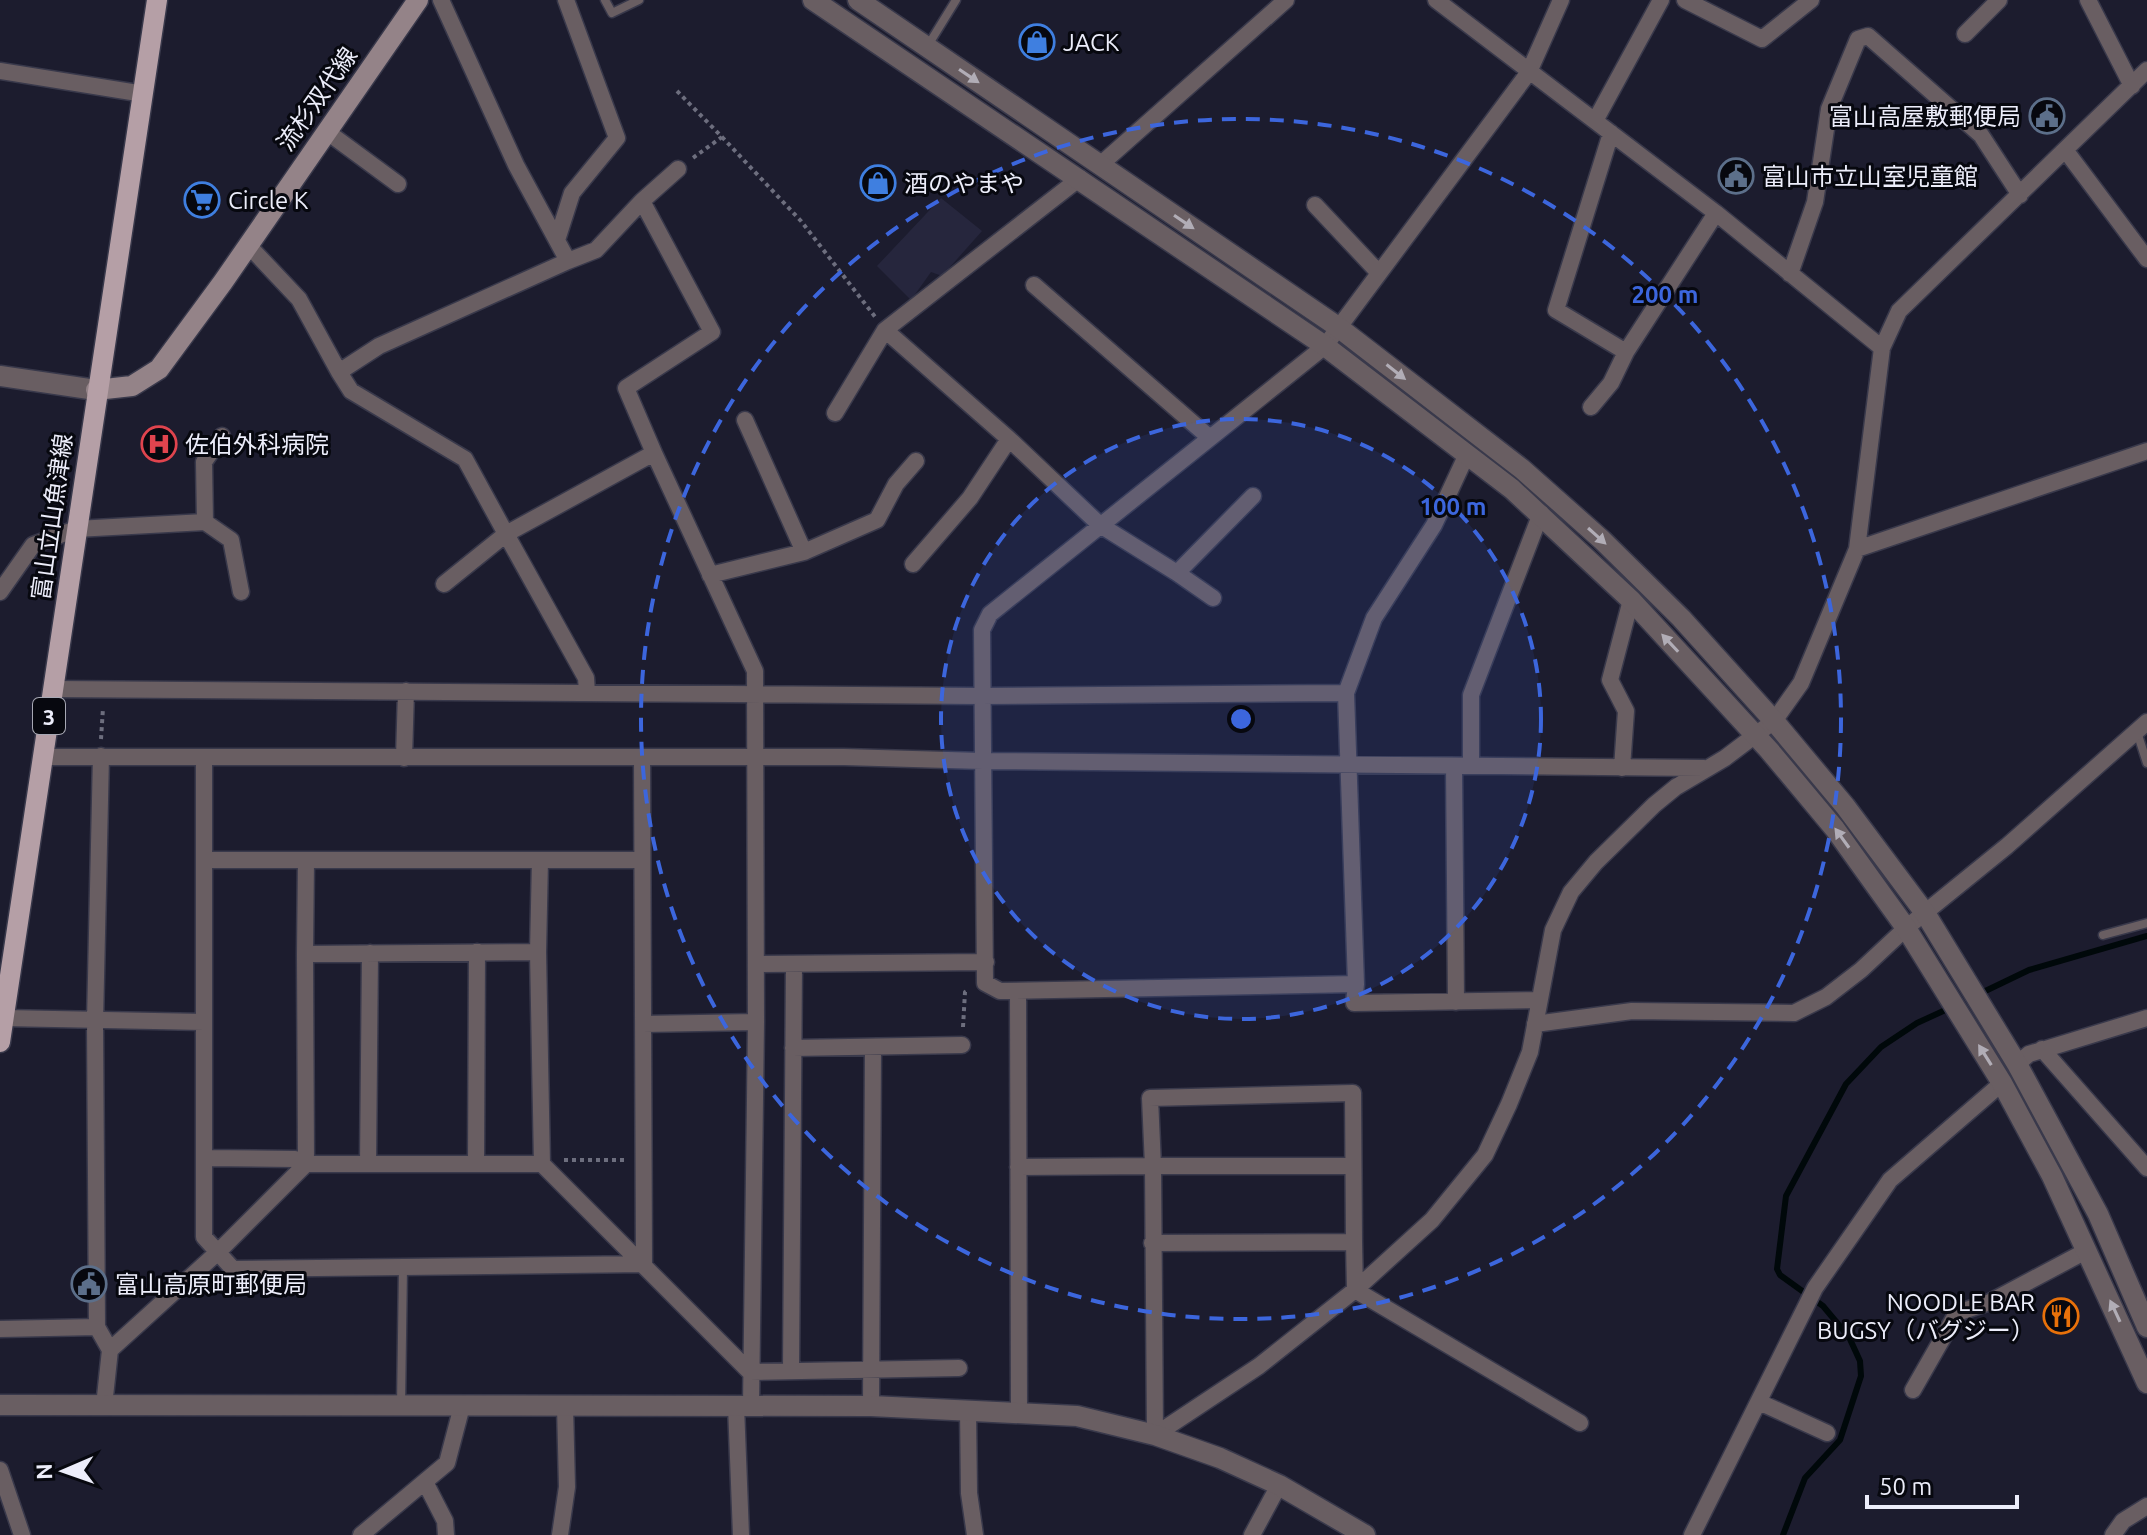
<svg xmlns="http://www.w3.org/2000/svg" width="2147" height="1535" viewBox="0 0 2147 1535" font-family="Ubuntu,'Noto Sans JP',sans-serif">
<rect width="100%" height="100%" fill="#1c1c2e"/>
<path fill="#26263d" d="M941,198L982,231L942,276L931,272L911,300L877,266Z"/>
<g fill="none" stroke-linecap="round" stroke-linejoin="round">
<path stroke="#00080a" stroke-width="6" d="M1977,995L2029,970L2147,936
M1783,1535L1805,1478L1840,1440L1861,1376L1860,1361L1849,1337L1823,1306L1780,1275L1777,1269L1786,1196L1846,1084L1881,1047L1917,1023L1952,1007"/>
<defs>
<path id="service" d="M605,0L612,13L639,0
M927,47L956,0
M2137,732L2147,763
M2103,935L2147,923
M401,1405L403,1267"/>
<path id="minor" d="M441,0L516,165L568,261L379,346L339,372L351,391L465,459L506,534L444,584
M1436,0L1716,213L1882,348
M1685,0L1762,39L1811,0
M2088,0L2132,86
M1965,34L1999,0
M0,71L144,94
M1595,121L1661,0
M326,131L398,184
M2066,151L2147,259
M1100,165L1286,0
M642,201L678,169
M1315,205L1379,273
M557,240L572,193L617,138L566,0
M248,245L299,299L339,372
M568,261L596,250L642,201L712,332L626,388L654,453
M1790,274L1815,202L1829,109L1858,39L1868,36L1981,135L2020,195
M1034,285L1210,438
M885,330L1009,439
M1626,352L1716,213
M1591,407L1611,383L1626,352L1556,310L1611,133
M835,413L885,330L1080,178
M205,522L204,462L222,436
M1857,549L2147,451
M804,552L877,520L896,484L916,461
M913,564L970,498L1009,439L1100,525L1177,573
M710,575L804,552L745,420
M0,592L33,545L76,529L205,522L231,540L241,592
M1213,598L1177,573L1253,496
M53,689L980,696L1346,693L1356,984
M587,692L586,678L506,534L654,453L755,671L756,1022L751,1406
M1346,693L1374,618L1434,525L1467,454
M101,756L95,1022L97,1327L110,1350
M44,757H844L982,761L1704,768
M642,757L644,1264
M204,758V1237L233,1269L644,1264
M404,758L406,691
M1454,766L1456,1002
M1471,766V695L1541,513
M1622,768L1626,711L1610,680L1631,600
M204,860H642
M538,952L540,860
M305,954L306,860
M756,964L986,962
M1018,991L1019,1412
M1539,1000L1354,1003L1356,984L1000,991L985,983L982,630L990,614L1325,346L1529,72L1561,0
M4,1018L204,1022
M643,1024L756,1022
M1535,1024L1632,1011L1794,1013L1826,997L1861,970L1906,928L2007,846L2147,722
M793,1048L962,1045
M2042,1049L2147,1168
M2017,1064L2029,1054L2147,1018
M368,1164L370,953
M476,1164L477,952
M542,1164L750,1372L959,1368
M1353,1166H1153L1150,1098L1353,1093L1354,1242
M1018,1167L1153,1166L1155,1435
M1152,1243L1354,1242L1355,1290L1580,1423
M0,1329L97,1327
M791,1371L794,964
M1913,1390L1957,1313L1990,1302L2086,1251
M1759,1402L1827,1433
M104,1406L110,1350L218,1252L306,1164L305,954L538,952L542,1164H306L295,1159L204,1158
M736,1406L741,1535
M871,1406L873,1047
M968,1410L969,1493L975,1535
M1155,1435L1259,1366L1355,1290L1432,1220L1485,1155L1509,1104L1530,1052L1553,930L1571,892L1596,862L1654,805L1676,787L1725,758L1774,721L1801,683L1857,549L1882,348L1899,311L2147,70
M0,1470L22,1535
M425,1482L445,1521L446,1535
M361,1535L447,1463L462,1406
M560,1535L567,1487L565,1406
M1252,1535L1279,1485
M1692,1535L1815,1288L1890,1180L2002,1083
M2113,1535L2123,1521L2147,1506"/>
<path id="tertiary" d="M813,0L1325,346L1512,489L1631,600L1769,750L1835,829L1906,928L2002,1083L2052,1176L2147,1383
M858,0L1338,327L1522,469L1602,540L1681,618L1774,721L1845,806L1925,913L2017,1064L2098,1214L2147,1327
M0,376L96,390
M0,1405L871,1406L1077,1416L1155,1435L1220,1458L1279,1485L1365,1535"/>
<path id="secondary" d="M96,390L132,386L159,369L223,282L418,0"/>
<path id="primary" d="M0,1042L157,0"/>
</defs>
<use href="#service" stroke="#39394b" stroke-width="11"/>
<use href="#minor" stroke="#39394b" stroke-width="19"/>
<use href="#tertiary" stroke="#39394b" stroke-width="23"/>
<use href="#secondary" stroke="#39394b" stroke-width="23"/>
<use href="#primary" stroke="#39394b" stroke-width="23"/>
<path stroke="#6d6e7e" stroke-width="4" stroke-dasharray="4 4" stroke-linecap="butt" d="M677,91L722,137L690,160
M722,137L801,221L876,318
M101,739L103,708
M963,1027L965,992L969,990
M564,1160H627"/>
<use href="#service" stroke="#695e62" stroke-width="8"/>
<use href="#minor" stroke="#695e62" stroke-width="16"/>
<use href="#tertiary" stroke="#695e62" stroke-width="20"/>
<use href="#secondary" stroke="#948388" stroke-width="20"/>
<use href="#primary" stroke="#b59fa6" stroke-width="20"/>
</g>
<defs><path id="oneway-solid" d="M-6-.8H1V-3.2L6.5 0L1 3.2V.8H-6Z" transform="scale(2)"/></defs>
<g fill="#b1adb6">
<use href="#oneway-solid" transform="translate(969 76) rotate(34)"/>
<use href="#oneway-solid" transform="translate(1184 222) rotate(34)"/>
<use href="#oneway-solid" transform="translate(1396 372) rotate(38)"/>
<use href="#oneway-solid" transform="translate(1597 536) rotate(42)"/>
<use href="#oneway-solid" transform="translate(1670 643) rotate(-133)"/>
<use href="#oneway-solid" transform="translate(1842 838) rotate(-126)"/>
<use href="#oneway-solid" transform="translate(1985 1055) rotate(-122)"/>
<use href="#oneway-solid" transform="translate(2115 1311) rotate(-115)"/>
</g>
<circle cx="1241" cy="719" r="300" fill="#3c66dd" fill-opacity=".12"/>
<g fill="none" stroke="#3c66dd" stroke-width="4" stroke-dasharray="14 10">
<circle cx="1241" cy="719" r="300"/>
<circle cx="1241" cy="719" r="600"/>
</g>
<defs>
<symbol id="shop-ring" viewBox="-11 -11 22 22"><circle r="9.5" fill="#07080f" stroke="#3f7fe0" stroke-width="1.5"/><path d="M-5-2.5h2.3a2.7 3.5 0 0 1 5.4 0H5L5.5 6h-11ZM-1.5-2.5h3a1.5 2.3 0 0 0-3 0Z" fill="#3f7fe0"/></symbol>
<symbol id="civic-ring" viewBox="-11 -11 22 22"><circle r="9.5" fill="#07080f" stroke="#5c6f8a" stroke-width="1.5"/><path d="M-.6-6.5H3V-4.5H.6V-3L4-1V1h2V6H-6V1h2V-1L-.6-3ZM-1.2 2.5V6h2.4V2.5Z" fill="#5c6f8a"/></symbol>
<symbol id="supermarket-ring" viewBox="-11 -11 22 22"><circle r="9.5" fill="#07080f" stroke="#3f7fe0" stroke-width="1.5"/><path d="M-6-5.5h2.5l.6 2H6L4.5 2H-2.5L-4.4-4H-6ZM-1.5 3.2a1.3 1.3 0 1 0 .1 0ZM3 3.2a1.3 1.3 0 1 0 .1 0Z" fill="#3f7fe0"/></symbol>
<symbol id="hospital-ring" viewBox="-11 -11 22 22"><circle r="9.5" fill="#07080f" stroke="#e0444e" stroke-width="1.5"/><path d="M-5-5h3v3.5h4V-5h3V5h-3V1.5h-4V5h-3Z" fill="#e0444e"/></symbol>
<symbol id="restaurant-ring" viewBox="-11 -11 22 22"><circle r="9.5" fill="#07080f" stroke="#e8710a" stroke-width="1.5"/><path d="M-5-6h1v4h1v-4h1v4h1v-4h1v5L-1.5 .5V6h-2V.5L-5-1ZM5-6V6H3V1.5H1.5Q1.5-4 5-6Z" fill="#e8710a"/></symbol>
</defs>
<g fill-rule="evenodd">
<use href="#shop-ring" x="1017" y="22" width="40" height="40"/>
<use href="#civic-ring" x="2027" y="96" width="40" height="40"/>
<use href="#civic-ring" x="1716" y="156" width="40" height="40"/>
<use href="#shop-ring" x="858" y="163" width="40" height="40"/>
<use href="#supermarket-ring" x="182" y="180" width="40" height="40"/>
<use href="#hospital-ring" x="139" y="424" width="40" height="40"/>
<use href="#civic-ring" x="69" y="1264" width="40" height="40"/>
<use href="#restaurant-ring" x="2041" y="1296" width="40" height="40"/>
</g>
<g text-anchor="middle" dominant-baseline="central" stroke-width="6" stroke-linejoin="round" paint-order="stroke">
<rect fill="#07080f" stroke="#a7a8b4" stroke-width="2" x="33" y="698" width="32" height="36" rx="6"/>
<g font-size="22" font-weight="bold" fill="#ecedfa">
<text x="49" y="716">3</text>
</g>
<g font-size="24" fill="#ecedfa" stroke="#07080f" text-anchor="start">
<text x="1063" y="42">JACK</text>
<text x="2021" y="116" text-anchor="end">富山高屋敷郵便局</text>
<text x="1762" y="176">富山市立山室児童館</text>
<text x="904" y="183">酒のやまや</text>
<text x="228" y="200">Circle K</text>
<text x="185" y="444">佐伯外科病院</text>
<text x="115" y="1284">富山高原町郵便局</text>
<text x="2035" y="1302" text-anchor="end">NOODLE BAR<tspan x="2035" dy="28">BUGSY（バグジー）</tspan></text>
</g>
<g font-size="24" fill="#ecedfa" stroke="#07080f">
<text transform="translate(317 99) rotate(-55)">流杉双代線</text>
<text transform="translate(52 517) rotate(-82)">富山立山魚津線</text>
</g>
</g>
<circle cx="1241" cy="719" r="12" fill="#3c66dd" stroke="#07080f" stroke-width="4"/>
<g font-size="24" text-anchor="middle" font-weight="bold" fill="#3c66dd" stroke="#07080f" stroke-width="6" stroke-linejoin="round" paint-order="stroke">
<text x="1665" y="303">200 m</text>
<text x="1453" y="515">100 m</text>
</g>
<g transform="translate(64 1471) rotate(268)" stroke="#07080f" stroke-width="6" paint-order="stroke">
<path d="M0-6L14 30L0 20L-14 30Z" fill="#ecedfa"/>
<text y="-12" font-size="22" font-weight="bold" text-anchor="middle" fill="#ecedfa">N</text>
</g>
<path d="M1867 1495v12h150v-12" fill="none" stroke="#ecedfa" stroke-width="4"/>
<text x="1879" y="1495" font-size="24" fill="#ecedfa" stroke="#07080f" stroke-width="6" paint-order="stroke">50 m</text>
</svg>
